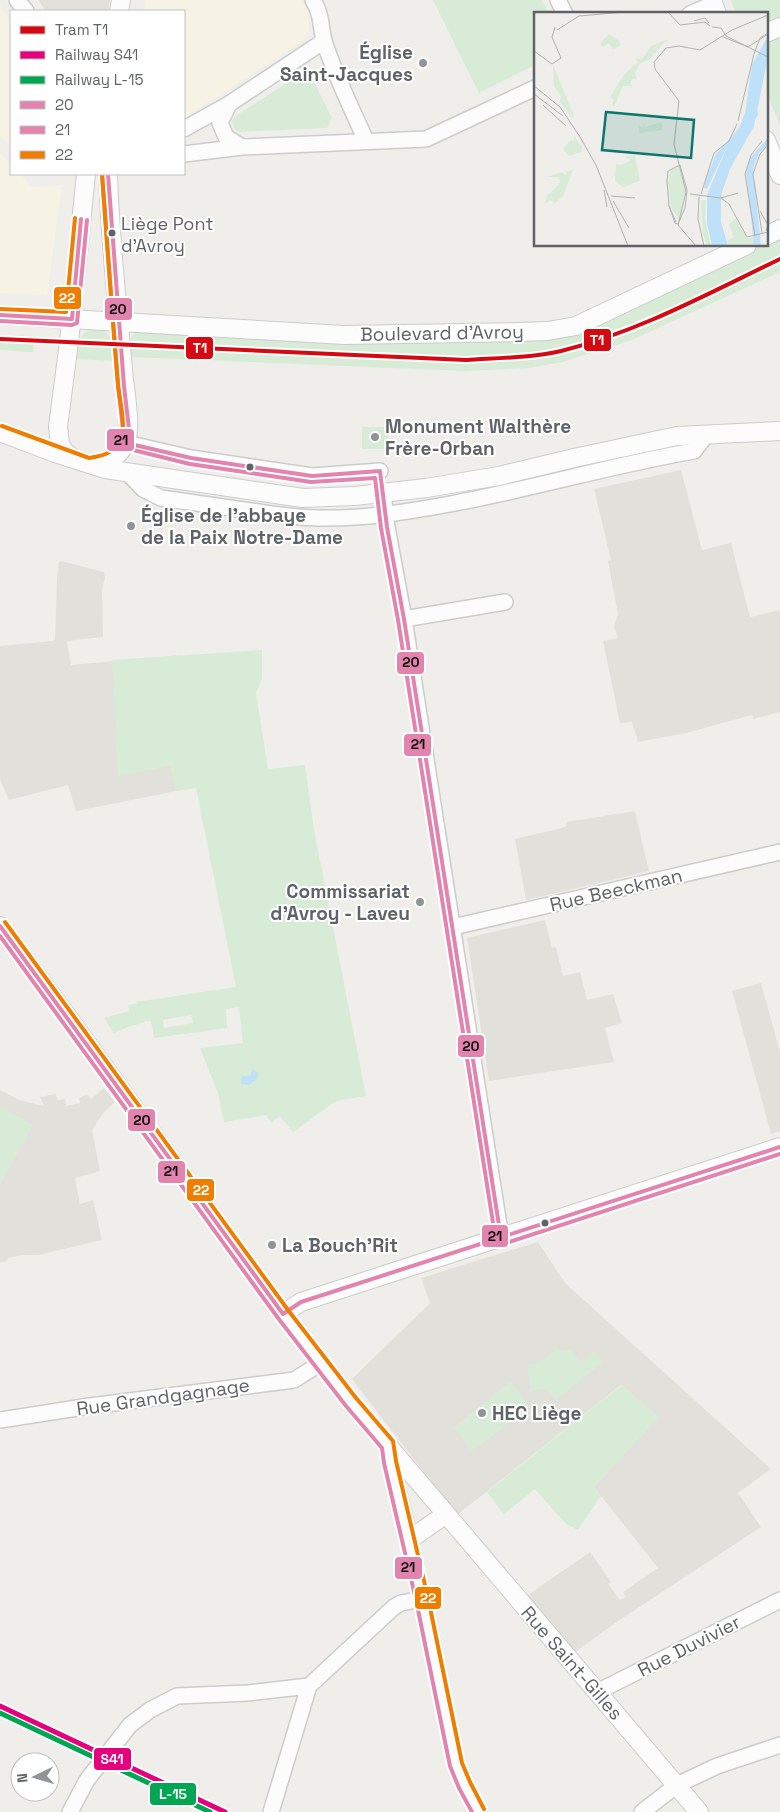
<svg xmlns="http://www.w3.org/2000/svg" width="780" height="1812" viewBox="0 0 780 1812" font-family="'Space Grotesk',sans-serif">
<rect width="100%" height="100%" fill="#efeeea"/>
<path fill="#f7f3e4" d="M145,0H301L308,14L309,30L305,38L300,43L184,118V11H144Z
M0,6L11,21V146L0,137Z
M0,152L11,165V174H20L32,187L62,185L47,295L0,293Z"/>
<path fill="#e2e0da" d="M38,0H110L108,11H46Z
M681,470L702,550L731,543L750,617L780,610V712L753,719L752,715L686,733L638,742L632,722L620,723L603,641L618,638L614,626L618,614L608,561L611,560L594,489Z
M61,561L104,572L105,578L102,588L103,637L67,641L71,665L181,655L196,787L76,811L68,785L9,800L0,779V646L53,641L55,639L57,578L59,562Z
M635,811L649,871L526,900L515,839L566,827L567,822Z
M545,920L552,948L556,947L563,976L580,972L587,1000L613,994L622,1023L605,1028L614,1062L489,1081L467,938Z
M761,983L780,1052V1131L771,1134L732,991Z
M104,1088L115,1102L104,1112L92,1130L100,1171L75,1178L80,1204L93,1200L102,1240L38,1255H23L8,1258L7,1261L0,1262V1090L19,1100L44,1106L40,1097L56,1094L57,1100L65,1099L66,1106L80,1103L79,1098L87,1094L91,1099Z
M538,1242L565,1283L771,1469L738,1493L761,1527L618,1621L574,1653L525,1597L590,1552L611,1582L608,1584L620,1600L626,1597L623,1592L658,1568L594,1487L658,1417L621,1385L457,1515L352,1379L430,1303L421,1278Z"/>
<path fill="#d8ebd6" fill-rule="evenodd" d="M433,0H542L549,14H535V65L479,93Z
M731,0H780V21L766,26V14H736Z
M780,34V126L766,91V39Z
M301,74L311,76L332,118L327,128L239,132L235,130L232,121L237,115Z
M780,231V272L632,340L562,362L530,368L466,371L131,357L129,342L140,323L548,333L751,245H766V238Z
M96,328C114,332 113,346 115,361L75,359C78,344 78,331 96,328Z
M0,335L35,336L33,352L0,350Z
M362,427H388V449H362Z
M262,650V679L256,693L268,769L305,765L314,830L366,1096L336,1101L293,1132L280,1116L271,1123L266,1115L224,1122L218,1093L200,1048L243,1043L239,1007L226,1009L227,1028L154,1038L151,1021H144V1023L130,1026L114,1033L104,1018L129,1011L128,1005L137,1004L136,1002L236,987L196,788L176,791L170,766L118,776L112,660ZM191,1015L193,1023L164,1028L163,1020Z
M2,1107L33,1125L0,1185V1110Z
M557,1349L563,1352L570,1349L580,1361L595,1352L603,1362L556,1400L547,1389L530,1390L527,1365L542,1360Z
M511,1381L530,1407L472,1451L454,1427Z
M622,1385L659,1417L594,1487L601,1496L578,1530L566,1524L535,1489L504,1514L487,1492Z"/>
<path fill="#bfe0f9" d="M253,1069L258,1073L257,1079L249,1085L241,1084L242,1076H250Z"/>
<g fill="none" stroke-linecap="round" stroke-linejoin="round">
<defs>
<path id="minor" d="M17,0L26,11
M313,0C323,17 320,28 325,44C336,77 352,109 366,141
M558,0L565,14
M690,14L713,4
M229,104L220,123L226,137L242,147
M184,129L229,104L324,41
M184,154L242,147L426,139L535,88
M126,443L191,458L312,476L380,471
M129,474L143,489L161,498C191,502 221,507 251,511C273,514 296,518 319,518C363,519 407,512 450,504C532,489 612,465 694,451L707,434
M383,493L387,527L404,619L501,1238
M404,619L505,602
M453,927L780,852
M0,1420L90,1406L294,1380L321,1363
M409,1540L456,1765L464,1785L479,1812
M597,1692L780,1600
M70,1812L87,1780L130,1725L150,1710L177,1696L248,1693L309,1686L394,1607L401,1603L422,1599
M271,1812L309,1686
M642,1812L677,1785L717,1766L780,1745"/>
<path id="tertiary" d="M712,0L717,14
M119,11L121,0
M766,33L780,27
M766,140L780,175
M766,236L780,229
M0,315L344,335L519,332L548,331L576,326L747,245
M0,432L55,453L105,469L303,498L355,496L426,488L499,476L574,458L677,436L780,431
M74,459L65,452L60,444L58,427L69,342L86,174
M91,464C106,465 121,456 126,441C132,423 124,388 123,369C117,304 110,239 108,174
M0,926L73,1024L283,1314L351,1402L699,1812
M283,1314L301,1302L780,1147
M388,1445L390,1462L409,1540L446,1514"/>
</defs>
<use href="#minor" stroke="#cbcccc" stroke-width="18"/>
<use href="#tertiary" stroke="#cbcccc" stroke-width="20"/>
<use href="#minor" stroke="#fdfcfc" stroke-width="15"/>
<use href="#tertiary" stroke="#fdfcfc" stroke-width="18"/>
<defs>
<path id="bus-1" d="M108,174L124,386L129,429L126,443
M0,315L72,319
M72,319L81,219
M126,443L191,458L312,476L380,471
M380,471L387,527L404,619L501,1238
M0,926L283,1314
M283,1314L301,1302L780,1147"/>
<path id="bus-2" d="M102,174L118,386L123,429L120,443L121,447L190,464L311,482L375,478L381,528L398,620L496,1242L503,1244L780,1154
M0,321L72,325L77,323L87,220
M0,936L278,1318L346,1406L382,1448L384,1463L416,1600L450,1766L459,1788L472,1812"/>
<path id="bus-3" d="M0,309L66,312L75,218
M2,426L89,458C102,456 113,454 120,440C127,427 119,398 118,384C112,314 107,244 102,174
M5,922L288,1310L356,1398L393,1441L396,1461L428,1598L462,1763L470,1782L484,1809"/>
</defs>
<use href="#bus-1" stroke="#fff" stroke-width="8"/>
<use href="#bus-2" stroke="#fff" stroke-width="8"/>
<use href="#bus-3" stroke="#fff" stroke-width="8"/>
<use href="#bus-1" stroke="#e284ae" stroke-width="4"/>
<use href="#bus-2" stroke="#e284ae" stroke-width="4"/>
<use href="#bus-3" stroke="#ef7d00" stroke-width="4"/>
<defs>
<path id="rail-1" d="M0,1706L225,1812"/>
<path id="rail-2" d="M0,1713L210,1812"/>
</defs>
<use href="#rail-1" stroke="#fff" stroke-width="9"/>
<use href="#rail-2" stroke="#fff" stroke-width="9"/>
<use href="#rail-1" stroke="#e5007d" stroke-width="5"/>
<use href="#rail-2" stroke="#00a651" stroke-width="5"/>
<defs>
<path id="tram-1" d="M0,339L466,360C498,358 530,358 561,351C638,332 709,293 780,259"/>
</defs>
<use href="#tram-1" stroke="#fff" stroke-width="8"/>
<use href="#tram-1" stroke="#d50911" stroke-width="4"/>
</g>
<g fill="#919496" stroke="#fff" stroke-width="2">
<circle cx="423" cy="63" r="5"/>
<circle cx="375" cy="437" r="5"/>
<circle cx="131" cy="526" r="5"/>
<circle cx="420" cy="902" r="5"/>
<circle cx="272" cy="1245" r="5"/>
<circle cx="482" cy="1413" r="5"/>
</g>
<g fill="#5f6368" stroke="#fff" stroke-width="2">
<circle cx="112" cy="233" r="4.5"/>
<circle cx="250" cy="467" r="4.5"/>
<circle cx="545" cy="1223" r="4.5"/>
</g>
<g text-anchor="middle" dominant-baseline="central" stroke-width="4" stroke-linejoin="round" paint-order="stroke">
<g font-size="18" fill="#5f6368" stroke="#fff" text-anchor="start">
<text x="121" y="223">Liège Pont<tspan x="121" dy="22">d'Avroy</tspan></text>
</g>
<g font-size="19" font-weight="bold" fill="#5f6368" stroke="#fff" text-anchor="start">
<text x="413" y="52" text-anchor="end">Église<tspan x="413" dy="22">Saint-Jacques</tspan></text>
<text x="385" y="426">Monument Walthère<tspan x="385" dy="22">Frère-Orban</tspan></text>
<text x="141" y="515">Église de l'abbaye<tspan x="141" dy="22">de la Paix Notre-Dame</tspan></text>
<text x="410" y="891" text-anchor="end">Commissariat<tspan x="410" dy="22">d'Avroy - Laveu</tspan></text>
<text x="282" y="1245">La Bouch'Rit</text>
<text x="492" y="1413">HEC Liège</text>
</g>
<g font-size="19" fill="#5f6368" stroke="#fff">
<text transform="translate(442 333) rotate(-1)">Boulevard d'Avroy</text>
<text transform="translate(616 890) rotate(-13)">Rue Beeckman</text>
<text transform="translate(163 1397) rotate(-8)">Rue Grandgagnage</text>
<text transform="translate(689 1646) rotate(-27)">Rue Duvivier</text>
<text transform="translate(572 1663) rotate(49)">Rue Saint-Gilles</text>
</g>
</g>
<g transform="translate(534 12)">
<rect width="234" height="234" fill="#efeeea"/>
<path d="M75,22L85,29L86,34L79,37L75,31L69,35L66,32ZM132,28L136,30H130L120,42L117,41L119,44L115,48L106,51L101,61L103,67H98L96,72L99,74H89L80,95L78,92L80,88L76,85L90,63L104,50L101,47L109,46L117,34ZM19,53L40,104L38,106L26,90L27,84L20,74ZM110,109L111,115L128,110V118L105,121V114L109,115ZM40,124L48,135L47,140L35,144L29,136L37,128L40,129ZM101,143L106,169L89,175L81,169L82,152L88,153L97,148L92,145ZM145,153L152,177L145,208L137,195L134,170L136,158ZM39,158L29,184L21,191L16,188L11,192L13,184L26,171L25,165H14L26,160L33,163L32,160ZM167,188H172L171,207L177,234H173L169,222ZM202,206L213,226H219L220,234H195L193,229L200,225L195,212Z" fill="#d8ebd6"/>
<path d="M234,24V45L220,114L196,157L187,183V210L194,234H178L173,211V183L193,135L173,177L170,176L172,167L182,142L205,116L211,101L218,53ZM234,126V133L225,141L219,156L227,234H220L212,161L216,146Z" fill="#bfe0f9"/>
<path fill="none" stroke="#bfe0f9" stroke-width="2.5" d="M182,183L198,144L223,102L217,66L228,39L234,34M179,234L182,187"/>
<path fill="none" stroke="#b1b2b2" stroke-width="1" d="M134,0L146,13L171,10L176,14M160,9L171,6L175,11M21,15L18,25L27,46M178,15L187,16L192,24L234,45M23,18L45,4L91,0M187,24L214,35L234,22M0,39L18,52L27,46M0,74L26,95L46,125L62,153L94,234M0,82L29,104M9,93L32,114M204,109L220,42L226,26L234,21M70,178L73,195M156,182L187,186L204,181M167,182L180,141L195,129L203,112M77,184L101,186M165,185L164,207L170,234M187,186L195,192L213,225L234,220M79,189L95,216M135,194L141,211L144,212L151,196L153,178L146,153L134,159L133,169L135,194L142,210M226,199L234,213L232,219M228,221L219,162L226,142L232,135M221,224L211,162L217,143L228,129M162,234L144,213L152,180L140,132L145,89L121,57L120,50L132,36L145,34L166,38L198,18L234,3"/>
<path fill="#0f766e" fill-opacity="0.15" stroke="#0f766e" stroke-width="2.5" d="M72,100L160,108L157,146L68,138Z"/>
<rect width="234" height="234" fill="none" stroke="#5f6368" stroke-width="2.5"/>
</g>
<g stroke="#fff" stroke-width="2">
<rect x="53" y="286" width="29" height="24" rx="5" fill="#ef7d00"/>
<rect x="104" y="297" width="29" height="24" rx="5" fill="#e284ae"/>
<rect x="583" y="328" width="29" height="24" rx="5" fill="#d50911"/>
<rect x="185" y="336" width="29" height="24" rx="5" fill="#d50911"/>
<rect x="106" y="428" width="29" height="24" rx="5" fill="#e284ae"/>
<rect x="396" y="651" width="29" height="24" rx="5" fill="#e284ae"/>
<rect x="403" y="733" width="29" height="24" rx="5" fill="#e284ae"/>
<rect x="457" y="1034" width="28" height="24" rx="5" fill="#e284ae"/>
<rect x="127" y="1108" width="29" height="24" rx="5" fill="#e284ae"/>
<rect x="157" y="1160" width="29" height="24" rx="5" fill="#e284ae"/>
<rect x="186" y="1178" width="29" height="24" rx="5" fill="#ef7d00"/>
<rect x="481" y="1224" width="28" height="24" rx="5" fill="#e284ae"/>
<rect x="394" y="1556" width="29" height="24" rx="5" fill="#e284ae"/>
<rect x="414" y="1586" width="28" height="24" rx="5" fill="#ef7d00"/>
<rect x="93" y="1747" width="39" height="24" rx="5" fill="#e5007d"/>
<rect x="149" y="1782" width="48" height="24" rx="5" fill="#00a651"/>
</g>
<g font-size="14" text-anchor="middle" font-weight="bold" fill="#fff">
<text x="67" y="303">22</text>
<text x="597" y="345">T1</text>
<text x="200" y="353">T1</text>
<text x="201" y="1195">22</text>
<text x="428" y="1603">22</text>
<text x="112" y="1764">S41</text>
<text x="173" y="1799">L-15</text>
</g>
<g font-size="14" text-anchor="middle" font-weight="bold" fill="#111">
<text x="118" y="314">20</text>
<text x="121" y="445">21</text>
<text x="411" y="667">20</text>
<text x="418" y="749">21</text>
<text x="471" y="1051">20</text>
<text x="142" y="1125">20</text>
<text x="171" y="1176">21</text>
<text x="495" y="1241">21</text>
<text x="408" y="1572">21</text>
</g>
<rect x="10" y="10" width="175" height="165" fill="#ffffff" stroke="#bfc1c3"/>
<rect x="20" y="26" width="25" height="8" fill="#d50911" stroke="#bfc1c3"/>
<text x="55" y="35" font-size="15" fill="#5f6368">Tram T1</text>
<rect x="20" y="51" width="25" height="8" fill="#e5007d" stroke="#bfc1c3"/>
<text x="55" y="60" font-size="15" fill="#5f6368">Railway S41</text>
<rect x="20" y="76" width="25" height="8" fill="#00a651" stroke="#bfc1c3"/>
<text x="55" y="85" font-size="15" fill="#5f6368">Railway L-15</text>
<rect x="20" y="101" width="25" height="8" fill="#e284ae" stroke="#bfc1c3"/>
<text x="55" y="110" font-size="15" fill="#5f6368">20</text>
<rect x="20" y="126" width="25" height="8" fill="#e284ae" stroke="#bfc1c3"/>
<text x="55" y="135" font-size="15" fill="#5f6368">21</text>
<rect x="20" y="151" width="25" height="8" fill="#ef7d00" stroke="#bfc1c3"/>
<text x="55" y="160" font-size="15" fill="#5f6368">22</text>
<g transform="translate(35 1777) rotate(265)"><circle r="24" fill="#ffffff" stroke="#bfc1c3"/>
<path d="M0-4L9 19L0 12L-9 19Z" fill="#919496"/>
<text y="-8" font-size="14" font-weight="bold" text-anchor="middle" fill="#5f6368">N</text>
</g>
</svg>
